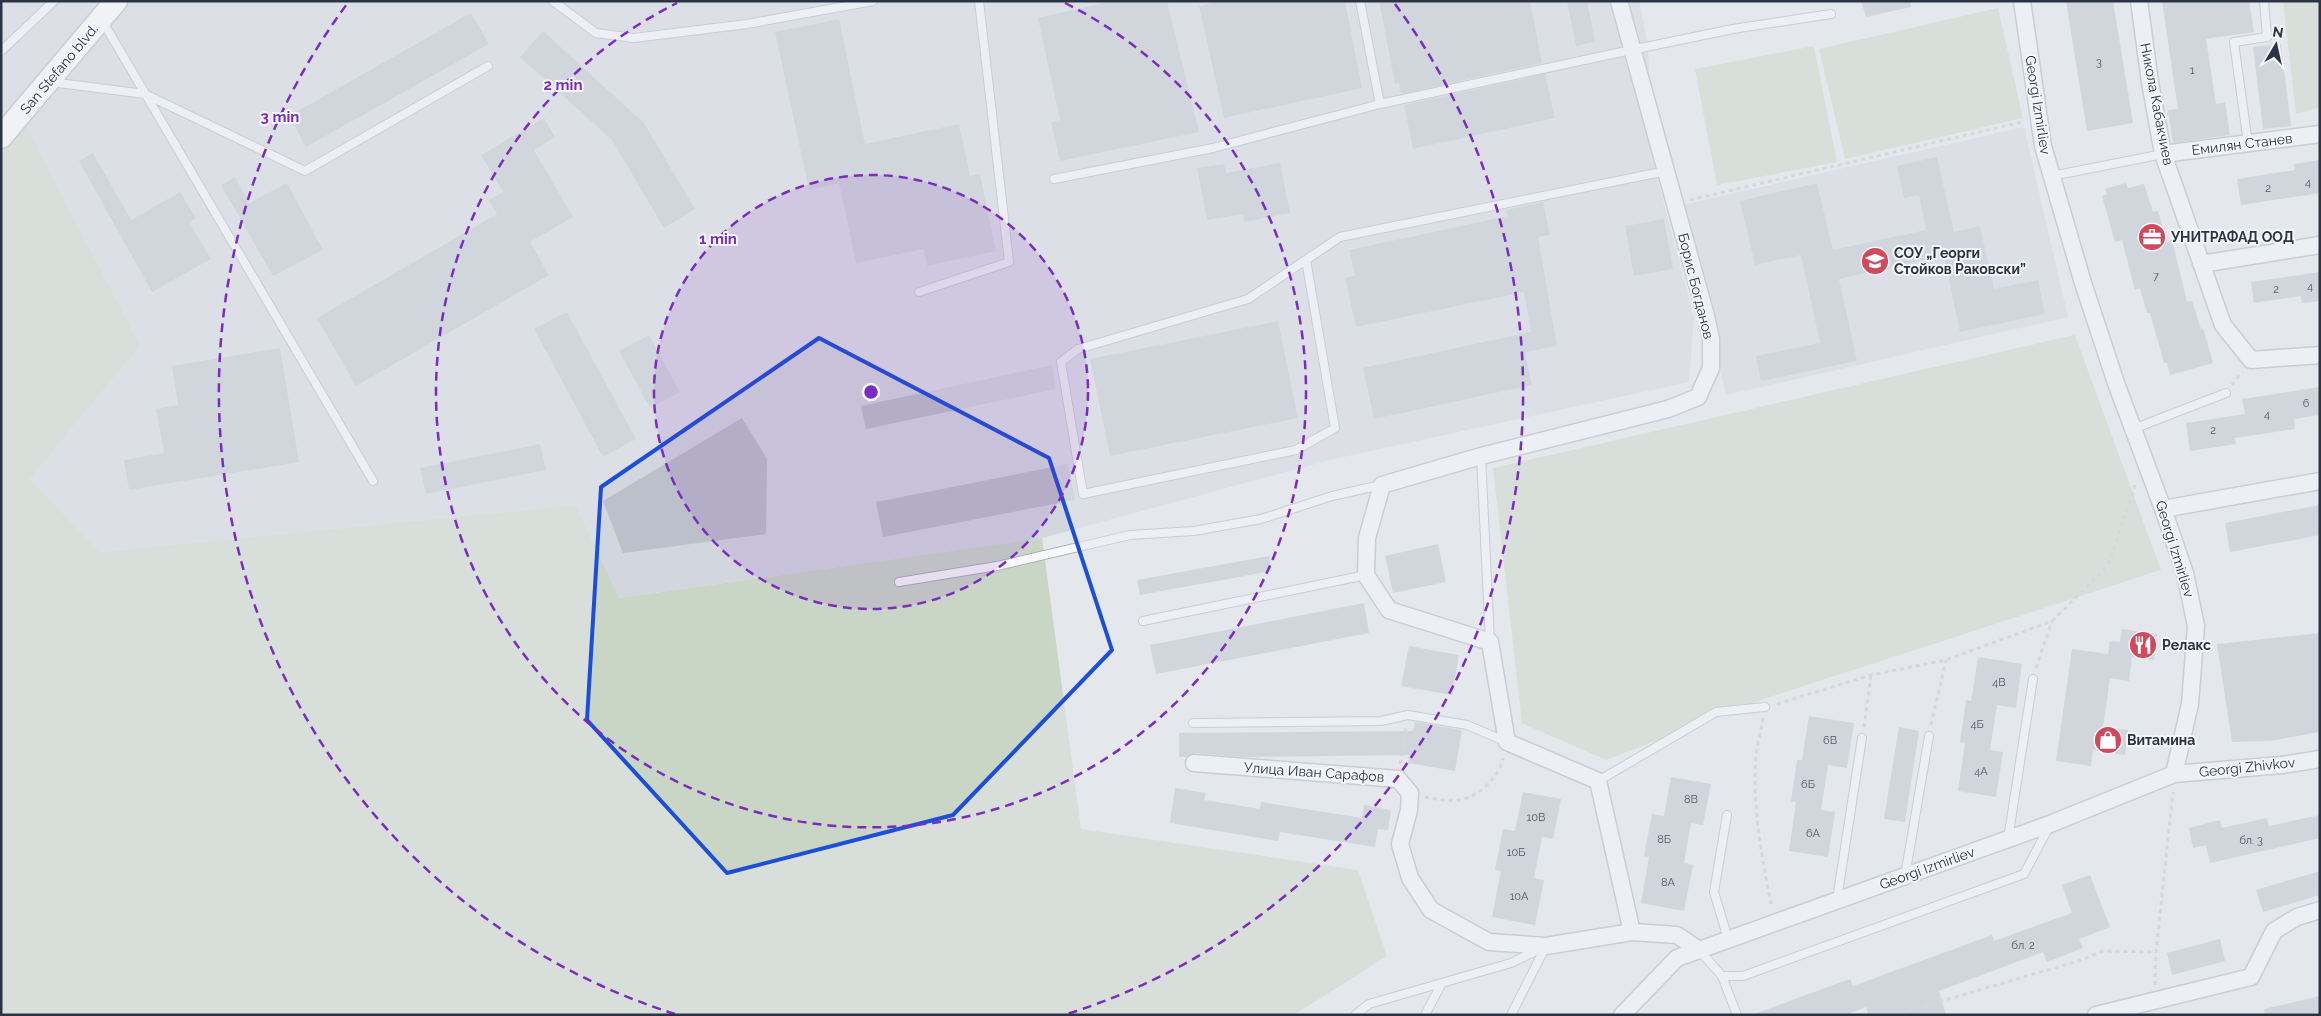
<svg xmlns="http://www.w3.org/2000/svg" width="2321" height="1016" viewBox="0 0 2321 1016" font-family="Raleway,sans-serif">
<rect width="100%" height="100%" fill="#e4e7ec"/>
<path fill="#d2d6de" d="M1,1H1639L1648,45L1652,158L1694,318L1689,382L1334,459L1042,538L619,598L576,505L100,552L30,479L140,346L1,137Z
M2024,127L2068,317L1726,395L1682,205Z"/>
<path fill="#c9d6c5" d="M2283,1H2320V107L2296,114Z
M1998,8L2023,118L1845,159L1819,49Z
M1814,46L1837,162L1717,185L1695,69Z
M20,115L140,346L30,479L100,552L576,505L619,598L1042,538L1081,829L1358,870L1387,956L1294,1015H1V137Z
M2075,335L2161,570L1758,701L1606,760L1522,723L1493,468Z"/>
<path fill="#bbc0ca" d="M1112,1H1167L1199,132L1060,161L1051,122L1060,120L1038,18Z
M1222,1H1345L1362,88L1224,118L1199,6Z
M1379,1H1530L1542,63L1401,94L1399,83L1395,84Z
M1567,1H1587L1595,42L1576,46Z
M1861,1H1910L1911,7L1866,17Z
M2066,1H2113L2133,123L2087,131Z
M2162,1H2249L2254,32L2206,39L2216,104L2225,102L2230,135L2173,143L2168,110L2178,109Z
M471,13L489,44L306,147L289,116Z
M839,19L865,144L959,124L970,176L980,174L996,251L927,266L924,249L856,263L839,183L809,190L775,32Z
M543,31L644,123L695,209L664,228L612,140L520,57Z
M2281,44L2291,126L2263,129L2253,47Z
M1545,74L1555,118L1413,149L1404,105Z
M544,118L555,137L534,150L573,217L530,242L549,275L356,386L317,318L497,214L489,200L503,192L481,155Z
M93,153L131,220L180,192L196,218L189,222L211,259L152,292L79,161Z
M1937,157L1954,232L1980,226L1994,289L2038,280L2045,314L1960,332L1944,256L1839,279L1857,361L1761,381L1756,356L1820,343L1801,255L1755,265L1740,201L1817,183L1833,250L1926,230L1919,195L1904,198L1897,166Z
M2320,160V193L2241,205L2237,179L2295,170L2294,164Z
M1280,163L1290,213L1244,222L1243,214L1207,220L1197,168L1224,164L1226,173Z
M235,177L249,203L287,183L323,250L273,276L221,185Z
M2126,183L2128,188L2144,184L2153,212L2158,211L2167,242L2172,240L2187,302L2192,301L2201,329L2203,328L2213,363L2170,375L2167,363H2164L2150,313H2147L2140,288L2135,290L2122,240L2115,242L2102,196L2107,194L2105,189Z
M1543,202L1550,235L1538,237L1557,346L1525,352L1532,385L1374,419L1363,368L1531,332L1524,292L1356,327L1345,278L1355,276L1349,250L1508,216L1506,210Z
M1664,219L1673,269L1634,276L1625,226Z
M2320,272V301L2302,303L2301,296L2254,303L2251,282Z
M567,312L636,439L603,457L534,329Z
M1278,321L1298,418L1110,456L1090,359Z
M649,335L680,392L650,408L619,351Z
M280,348L299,462L129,490L124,460L164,453L156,409L178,405L172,366Z
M1052,365L1056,389L866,429L861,406Z
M2320,387V415L2294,419L2295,429L2235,438L2236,444L2190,451L2186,423L2245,414L2242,399Z
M742,418L767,459L766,534L623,553L603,501Z
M540,444L546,470L426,494L420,468Z
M1068,464L1075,500L883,537L876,502Z
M2320,505V535L2230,552L2225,523Z
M1438,544L1446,582L1393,593L1385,556Z
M1269,556L1272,571L1140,595L1137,580Z
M1364,603L1369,633L1156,674L1150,645Z
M2122,629L2157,634L2154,660L2132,657L2129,681L2110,678L2103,727L2128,730L2125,755L2093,750L2091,766L2056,761L2072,649L2108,654L2110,641L2120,642Z
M2320,633V732L2270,741L2232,742L2217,644Z
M1409,646L1459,655L1452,695L1401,686Z
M1978,657L2022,664L2016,708L1997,705L1990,750L2003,752L1996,797L1958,791L1965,743L1960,742L1966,700L1971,701Z
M1809,716L1854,723L1847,768L1828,765L1821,810L1835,812L1828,857L1789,851L1796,802H1791L1797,760H1802Z
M1415,722L1462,730L1455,771L1408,763L1409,755L1243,757L1195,753L1186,757H1179V733L1413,731Z
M1899,727L1919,731L1905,822L1884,819Z
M1671,777L1711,784L1703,825L1691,823L1684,863L1693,865L1684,911L1641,903L1649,857L1644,856L1652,814L1664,816Z
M1175,788L1206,793L1204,800L1260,809L1261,802L1362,818L1364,805L1391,810L1388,830L1378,829L1375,847L1280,832L1278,841L1170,823Z
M1523,792L1561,799L1553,839L1542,837L1534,878L1544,880L1535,925L1492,917L1501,871L1495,870L1503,829L1515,831Z
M2320,815V838L2210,863L2206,845L2193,848L2189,828L2220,820L2222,828L2267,818L2269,826Z
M2320,871V895L2263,912L2256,890Z
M2090,875L2110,927L2079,939L2083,948L2047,962L2043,952L1939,991L1946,1015H1868L1866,1007L1845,1015H1758L1757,1013L1850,979L1853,986L1992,935L1994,941L2072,913L2062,885Z
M2220,939L2225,961L2172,975L2167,953Z
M2320,996V1012L2308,1015H2265L2264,1009Z"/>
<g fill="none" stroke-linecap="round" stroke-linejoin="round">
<defs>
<path id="service" d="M553,1L596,33L634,38L747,24L873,1
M1360,1L1380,104
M103,22L373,481
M1,51L54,1
M51,82L145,94L305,171L488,66
M2248,144L2234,42L2267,37L2264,1
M2052,176L2163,154
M1054,179L1213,148L1380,104L1631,50L1733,29L1831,14
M1306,260L1335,428L1296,450L1083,494L1061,362L1078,349L1248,299L1340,237L1666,171
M919,292L1009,262L979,1
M2133,429L2226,393
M1481,456L1490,642
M899,582L997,566L1130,535L1194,531L1261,519L1332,496L1381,485
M1143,621L1366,575
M1193,723L1381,721L1408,715L1467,725L1507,742
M1598,781L1716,712L1765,707
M1727,815L1714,892L1728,939
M2008,839L2033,679
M1905,876L1929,736
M1837,899L1862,738
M1699,950L1722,976L1737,1015
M1722,976H1743L2024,874L2049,827
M1355,1015L1369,1004L1511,963L1540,949
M1425,1015L1442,983
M1511,1015L1546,946"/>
<path id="minor" d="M1619,1L1706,316L1711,339V368L1698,397L1668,409L1481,456L1382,485L1367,538L1366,575L1389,610L1490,642L1507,742L1598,781L1632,932
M2022,1L2043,146L2083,283L2116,383L2163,509L2185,573L2196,626L2190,704L2174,774
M2139,1L2150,82L2163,154L2223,325L2251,360L2320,355
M2163,154L2320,134
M2201,264L2320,245
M2163,509L2320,481
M1194,763L1398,779L1410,793L1409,810L1400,844L1410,878L1431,910L1489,942L1546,946L1632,932L1677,935L1699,950
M1622,1015L1677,958L2050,824L2174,774L2282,765L2320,759
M2096,1015L2251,977L2274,931L2297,917L2320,910"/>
<path id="secondary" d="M1,137L116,1"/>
</defs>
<use href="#service" stroke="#a9aeb7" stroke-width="10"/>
<use href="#minor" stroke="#a9aeb7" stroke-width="19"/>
<use href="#secondary" stroke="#a9aeb7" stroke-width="25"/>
<path stroke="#c2c5cb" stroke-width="3" stroke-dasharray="4 4" stroke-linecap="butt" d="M1690,200L2022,122
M2232,385L2242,372
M2036,668L2052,621
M1777,704L1871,675L1946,660L2052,621L2108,566L2135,485
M1763,718C1761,731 1757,744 1756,757C1752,806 1762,860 1772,908
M1931,725L1946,660
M1864,727L1871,675
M1400,764L1406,728
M1425,797C1435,799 1450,802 1460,800C1480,796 1499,777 1503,758
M2155,985L2156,952L2173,792
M1903,1015L1904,1012L2082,960L2102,951L2156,952"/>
<use href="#service" stroke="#f7f8fa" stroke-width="8"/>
<use href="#minor" stroke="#f7f8fa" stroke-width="16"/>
<use href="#secondary" stroke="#fff" stroke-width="22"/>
</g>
<path d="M0 0H2321V1016H0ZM819,338L1049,458L1112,650L953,815L727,873L587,720L601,487Z" fill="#e4e7ec" fill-opacity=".55" fill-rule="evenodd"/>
<path fill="none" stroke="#1d4ed8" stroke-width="4" stroke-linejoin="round" d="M819,338L1049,458L1112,650L953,815L727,873L587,720L601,487Z"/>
<circle cx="871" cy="392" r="217" fill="#7b2cbf" fill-opacity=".12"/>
<g fill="none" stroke="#7b2cbf" stroke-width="2.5" stroke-dasharray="9 6">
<circle cx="871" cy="392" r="217"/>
<path d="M1065 3A435 435 0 1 1 677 3"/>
<path d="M675 1014A652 652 0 0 1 347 4M1395 4A652 652 0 0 1 1067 1014"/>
</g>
<defs>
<symbol id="office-disc" viewBox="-11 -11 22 22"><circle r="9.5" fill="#d1495b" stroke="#f4f6f9"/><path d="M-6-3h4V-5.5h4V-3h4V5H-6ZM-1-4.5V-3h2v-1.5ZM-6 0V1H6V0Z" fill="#fff"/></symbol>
<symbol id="school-disc" viewBox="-11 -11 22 22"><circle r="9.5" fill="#d1495b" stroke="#f4f6f9"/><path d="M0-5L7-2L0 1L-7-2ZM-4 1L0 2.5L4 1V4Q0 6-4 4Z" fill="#fff"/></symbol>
<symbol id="restaurant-disc" viewBox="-11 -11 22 22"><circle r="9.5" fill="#d1495b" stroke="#f4f6f9"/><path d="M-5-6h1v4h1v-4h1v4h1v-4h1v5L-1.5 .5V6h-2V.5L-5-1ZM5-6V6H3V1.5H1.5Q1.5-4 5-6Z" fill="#fff"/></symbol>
<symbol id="shop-disc" viewBox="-11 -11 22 22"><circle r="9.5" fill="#d1495b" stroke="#f4f6f9"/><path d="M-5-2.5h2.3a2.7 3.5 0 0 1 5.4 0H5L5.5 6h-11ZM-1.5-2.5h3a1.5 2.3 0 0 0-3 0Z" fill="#fff"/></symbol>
</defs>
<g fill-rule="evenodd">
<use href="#office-disc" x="2136" y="221" width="32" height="32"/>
<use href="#school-disc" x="1859" y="245" width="32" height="32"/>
<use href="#restaurant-disc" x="2127" y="629" width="32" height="32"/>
<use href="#shop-disc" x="2092" y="724" width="32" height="32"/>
</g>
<g text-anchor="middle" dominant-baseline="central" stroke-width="4" stroke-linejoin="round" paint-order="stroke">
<g font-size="11" fill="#4f5766">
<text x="2099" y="62">3</text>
<text x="2192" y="70">1</text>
<text x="2308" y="182">4</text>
<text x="2268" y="188">2</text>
<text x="2156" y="276">7</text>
<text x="2310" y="286">4</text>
<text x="2276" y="289">2</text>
<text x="2306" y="403">6</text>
<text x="2267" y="414">4</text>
<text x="2213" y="430">2</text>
<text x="1999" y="682">4В</text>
<text x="1977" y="724">4Б</text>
<text x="1830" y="740">6В</text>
<text x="1981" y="771">4А</text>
<text x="1808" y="784">6Б</text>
<text x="1691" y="799">8В</text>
<text x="1536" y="817">10В</text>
<text x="1813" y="833">6А</text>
<text x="1664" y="839">8Б</text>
<text x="2251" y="840">бл. 3</text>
<text x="1516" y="852">10Б</text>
<text x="1668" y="882">8А</text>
<text x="1519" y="896">10А</text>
<text x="2023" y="945">бл. 2</text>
</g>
<g font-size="14" fill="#2b3445" stroke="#f4f6f9">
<text transform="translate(59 69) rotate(-50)">San Stefano blvd.</text>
<text transform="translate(2157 104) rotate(79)">Никола Кабакчиев</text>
<text transform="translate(2038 105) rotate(81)">Georgi Izmirliev</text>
<text transform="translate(2242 144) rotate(-7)">Емилян Станев</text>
<text transform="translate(1696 286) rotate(76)">Борис Богданов</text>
<text transform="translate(2175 549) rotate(73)">Georgi Izmirliev</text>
<text transform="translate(2247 767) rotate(-6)">Georgi Zhivkov</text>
<text transform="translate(1314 772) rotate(4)">Улица Иван Сарафов</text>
<text transform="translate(1927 868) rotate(-20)">Georgi Izmirliev</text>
</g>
<g font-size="14" font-weight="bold" fill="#2b3445" stroke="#f4f6f9" text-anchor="start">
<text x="2171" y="237">УНИТРАФАД ООД</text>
<text x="1894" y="253">СОУ „Георги<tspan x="1894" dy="16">Стойков Раковски”</tspan></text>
<text x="2162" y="645">Релакс</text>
<text x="2127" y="740">Витамина</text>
</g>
</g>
<circle cx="871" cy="392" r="8" fill="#7b2cbf" stroke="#f4f6f9" stroke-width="2.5"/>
<g font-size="15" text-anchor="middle" font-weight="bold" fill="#7b2cbf" stroke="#f4f6f9" stroke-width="4" stroke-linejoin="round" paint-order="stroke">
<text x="563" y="90">2 min</text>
<text x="280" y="122">3 min</text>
<text x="718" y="244">1 min</text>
</g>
<rect width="2321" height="1016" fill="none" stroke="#2b3445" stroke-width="5"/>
<g transform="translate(2276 45) rotate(9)" stroke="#f4f6f9" stroke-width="4" paint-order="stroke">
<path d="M0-4L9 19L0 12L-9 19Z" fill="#2b3445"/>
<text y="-8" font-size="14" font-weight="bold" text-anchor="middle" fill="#2b3445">N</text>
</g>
</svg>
